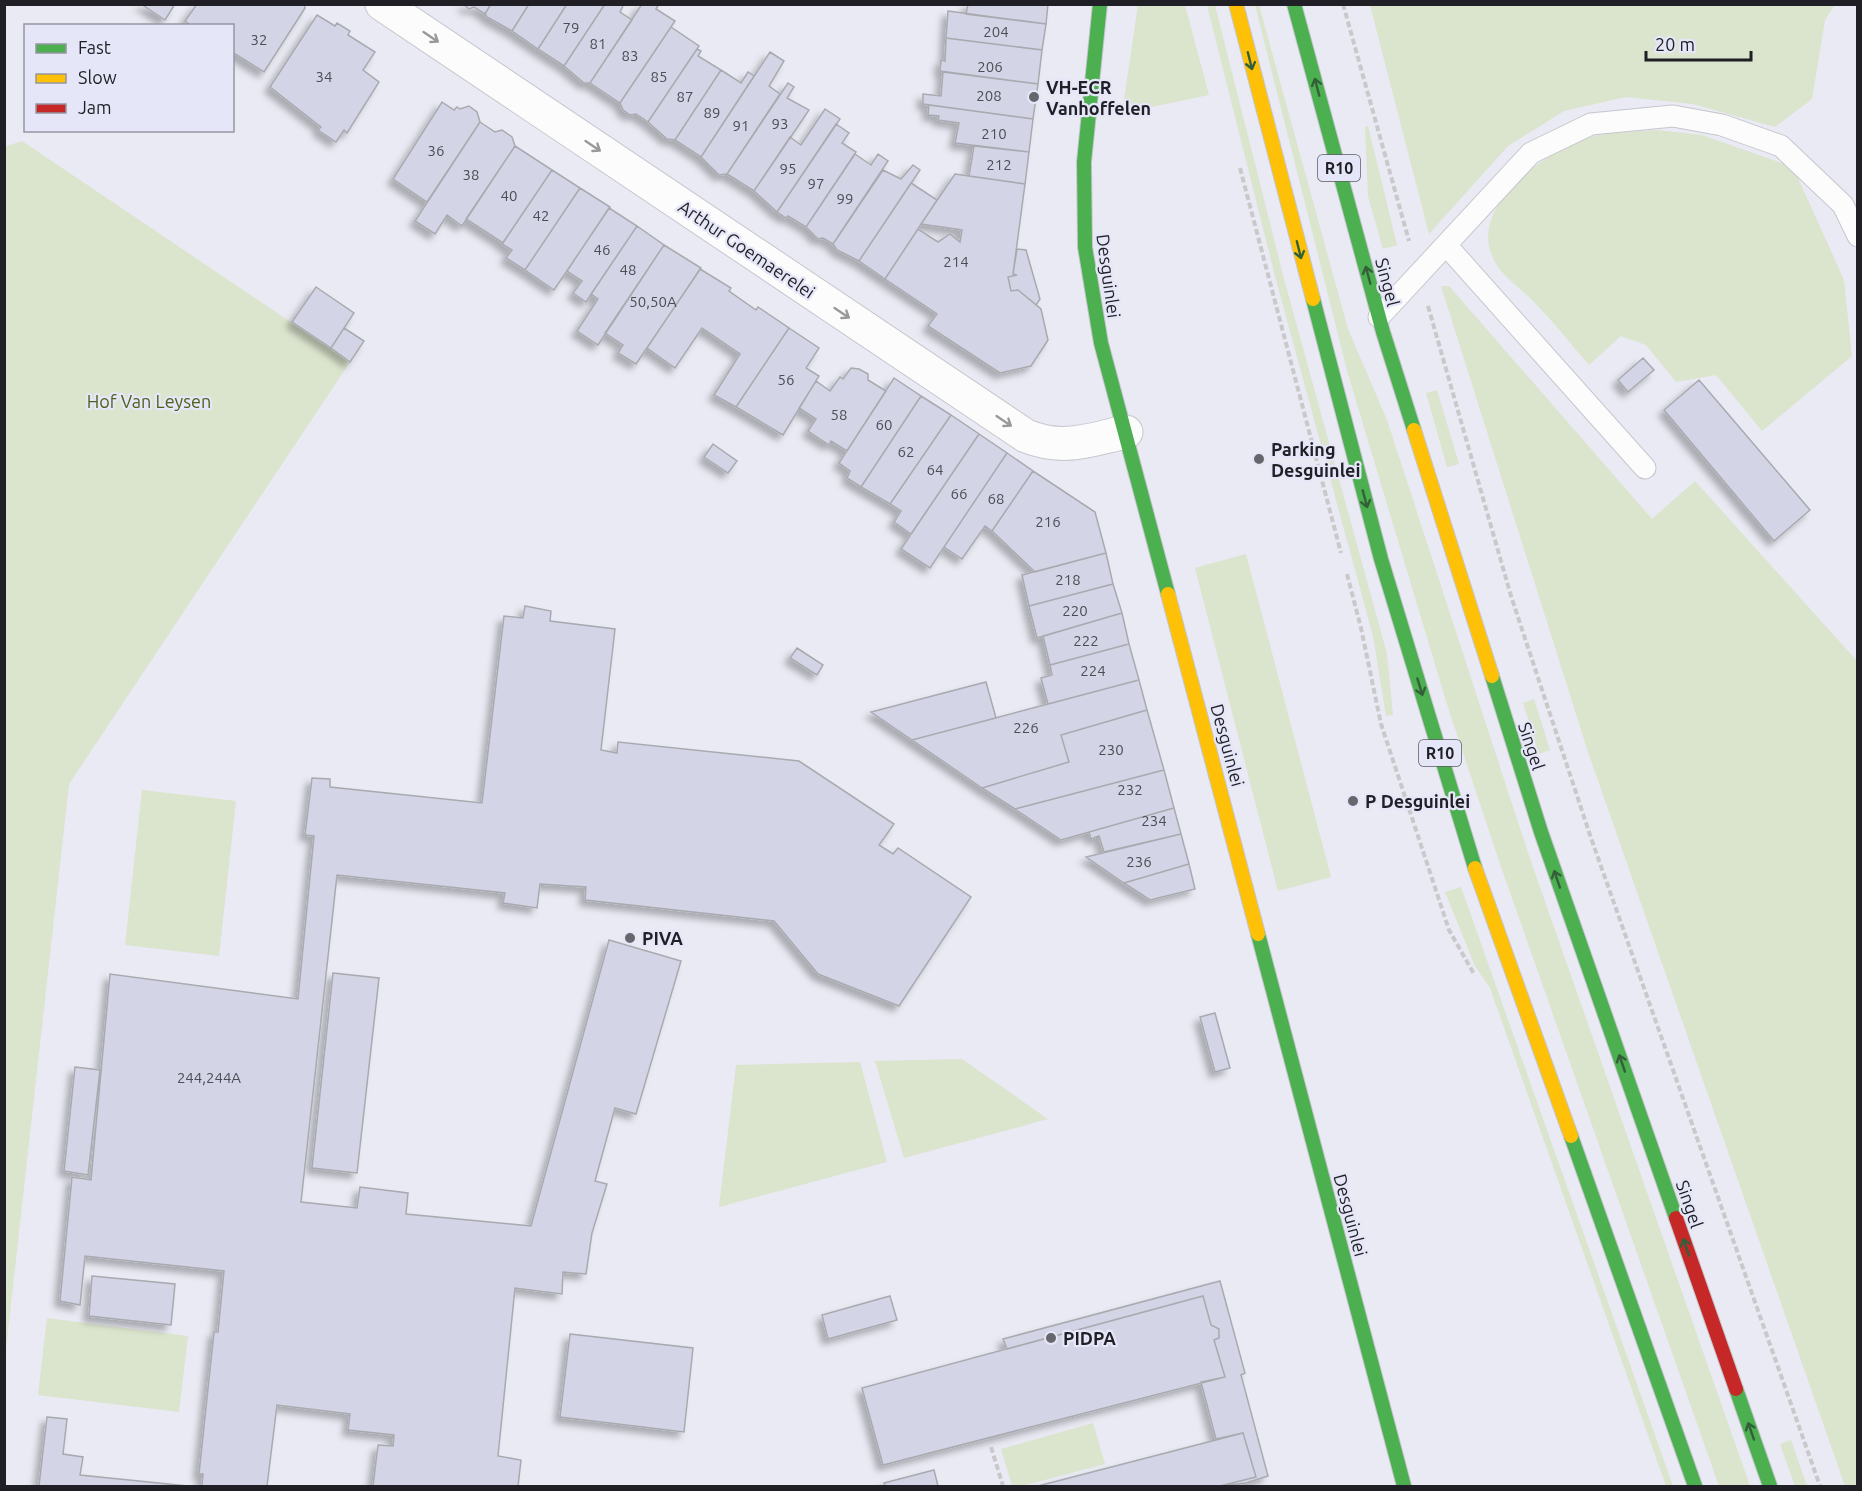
<svg xmlns="http://www.w3.org/2000/svg" width="1862" height="1491" viewBox="0 0 1862 1491" font-family="Ubuntu,sans-serif">
<defs>
<filter id="shadow"><feDropShadow dx="-5.5" dy="5.5" stdDeviation="3" flood-color="#0004"/></filter>
</defs>
<rect width="100%" height="100%" fill="#e9eaf3"/>
<path fill="#dbe4cd" d="M1138,5H1185L1209,95L1122,113Z
M1207,5H1215L1283,275L1387,654L1393,715L1386,716L1373,636L1275,276Z
M1255,5H1259L1348,329L1387,420L1528,853L1750,1486H1719L1500,864L1446,701L1348,374Z
M1370,5V4L1835,5L1825,20L1812,99L1775,127L1693,104L1626,97L1564,111L1508,146L1429,234Z
M1368,126L1397,245L1383,249L1368,196L1365,127Z
M1657,130L1702,135L1793,167L1844,280L1852,356L1762,431L1716,375L1676,382L1646,345L1621,336L1589,365C1570,343 1552,320 1532,300C1520,288 1501,275 1494,260C1467,210 1540,156 1580,140C1604,131 1632,132 1657,130Z
M22,141L350,362L69,784L5,1358L4,147Z
M1441,286H1449L1652,519L1695,481L1857,661V1486H1845L1588,752Z
M1437,390L1459,464L1447,467L1426,393Z
M1246,554L1331,877L1278,891L1195,568Z
M1534,699L1550,750L1539,754L1523,703Z
M142,790L236,801L219,956L125,945Z
M1461,887L1673,1486H1666L1490,988L1475,966L1445,892Z
M962,1059L1048,1119L904,1158L875,1061Z
M860,1062L887,1162L719,1207L736,1065Z
M47,1318L188,1336L179,1412L38,1395Z
M1093,1423L1105,1464L1022,1486H1012L1001,1449Z
M1791,1440L1807,1486H1795L1780,1444Z"/>
<path fill="#d3d4e5" stroke="#a9aab0" stroke-width="1.5" filter="url(#shadow)" d="M141,4H175L165,20Z
M197,4H304L305,8L264,72L232,52V26H192L185,21Z
M463,4H491L485,14L474,7L469,9Z
M491,4H529L512,31L487,17L485,14Z
M529,4H567L538,49L512,31Z
M567,4H605L564,66L538,49Z
M605,4H624L620,12L632,20L590,83H584L564,66Z
M642,4H659L656,9L675,21L620,103L590,83Z
M968,4H1048L1046,24L966,14Z
M948,11L1046,24L1042,50L946,38Z
M317,15L335,26L337,23L350,31L348,35L375,52L363,70L379,82L347,133L344,130L336,142L318,130L321,127L270,87Z
M671,27L699,46L648,122L636,114L630,115L623,110L620,103Z
M946,38L1042,50L1038,84L940,71L941,60L945,61Z
M697,49L701,51L698,56L721,70L675,140L667,139L648,122Z
M770,52L784,61L769,86L780,94L727,174L719,175L701,157Z
M721,70L741,83L748,72L754,76L701,157L675,140Z
M943,72L1038,84L1033,119L923,104V94L941,96Z
M788,83L794,87L787,98L809,110L754,191L727,174Z
M442,102L454,110L457,107L460,109L469,106L477,112L480,122L427,202L393,179Z
M929,105L1033,119L1029,152L955,143L959,123L938,120L939,116L928,115Z
M825,109L840,119L777,212L754,191L790,137L801,145Z
M480,122L495,132L502,130L512,137L515,146L462,226L447,215L435,234L415,221Z
M836,124L849,133L842,143L856,152L806,227L788,216L786,218L777,212Z
M515,146L552,170L503,243L466,219Z
M974,146L1029,152L1025,184L969,176Z
M855,154L871,165L878,154L888,161L833,244L823,238L818,239L806,227Z
M913,165L920,170L859,261L837,250L833,244L883,170L901,179Z
M552,170L580,188L525,270L506,258L512,250L502,244Z
M955,174L1025,184L1013,274L1017,275L1008,277L1011,291L1018,290L1041,309L1048,340L1031,366L1000,373L928,326L937,314L885,279L918,229L938,242L950,234L960,242L962,230L921,224Z
M911,183L937,200L885,279L859,261Z
M580,188L610,207L554,290L525,270Z
M609,208L637,226L586,302L573,293L582,281L567,271Z
M637,226L664,245L598,345L577,331L598,299L591,294Z
M664,245L701,268L636,364L618,353L623,345L605,333Z
M1017,249L1026,250L1040,299L1036,305L1018,290L1011,291L1008,277L1017,275L1013,274Z
M700,269L731,288L729,291L756,310L758,307L789,328L736,407L714,395L740,354L702,328L675,368L647,348Z
M316,287L354,313L331,348L292,322Z
M344,328L364,341L350,362L331,348Z
M789,328L819,348L806,368L819,376L783,435L736,407Z
M1643,358L1654,370L1628,392L1618,380Z
M851,368L859,369L868,374V380L886,391L847,451L831,441L829,445L808,431L816,419L799,408L816,381L830,391L840,377L843,379Z
M894,378L921,396L861,487L847,478L850,471L839,463Z
M1699,380L1810,510L1774,541L1664,410Z
M921,396L951,415L890,504L861,487Z
M951,415L979,434L911,534L894,522L901,511L890,504Z
M979,434L1007,453L930,568L901,549Z
M713,444L737,461L728,473L704,457Z
M1007,453L1033,471L992,531L985,526L962,559L944,547Z
M1033,471L1095,512L1106,553L1035,572L992,531Z
M1106,553L1113,584L1029,606L1022,575Z
M1113,584L1122,613L1037,638L1029,606Z
M525,606L551,611L550,621L615,629L601,750L617,753L618,742L799,761L894,824L879,845L893,854L898,848L971,897L899,1006L818,974L774,921L585,900L586,887L540,884L537,908L503,903L505,893L337,875L301,1202L357,1208L360,1187L408,1193L406,1214L531,1226L609,940L681,961L636,1114L615,1108L595,1181L607,1184L592,1233L586,1274L563,1272L562,1294L515,1288L498,1456L521,1460L518,1486H373L378,1445L393,1446L394,1435L348,1430L350,1414L277,1405L267,1486H202L203,1474H199L214,1332H218L224,1271L85,1256L80,1305L60,1301L72,1177L91,1180L110,974L298,999L314,836L305,835L312,778L330,779V787L482,803L504,616L523,618Z
M1122,613L1129,644L1050,665L1043,636Z
M1129,644L1139,680L1048,704L1041,678L1052,675L1050,665Z
M797,648L823,665L817,675L790,658Z
M1139,680L1147,710L1061,735L1069,762L982,788L912,740Z
M986,682L996,718L912,740L871,712Z
M1147,710L1164,770L1015,809L982,788L1069,762L1061,735Z
M1164,770L1174,808L1061,840L1015,809Z
M1174,808L1181,834L1104,852L1099,836L1091,839L1089,832Z
M1181,834L1189,864L1124,883L1086,857Z
M1189,864L1195,889L1150,900L1124,883Z
M333,973L379,978L357,1173L312,1168Z
M1215,1013L1230,1068L1215,1072L1200,1017Z
M75,1067L100,1070L88,1175L64,1171Z
M92,1276L175,1284L171,1325L89,1316Z
M1220,1281L1245,1373L1241,1375L1268,1476L1246,1483L1220,1486L1256,1477L1243,1433L1216,1439L1201,1382L1225,1377L1214,1340L1219,1338V1329L1211,1325L1203,1296L1007,1349L1003,1339Z
M890,1296L897,1320L828,1339L822,1315Z
M1203,1296L1211,1325L1219,1329V1338L1214,1340L1225,1377L883,1465L862,1388Z
M570,1334L693,1348L684,1432L560,1417Z
M47,1417L67,1419L63,1454L83,1457L80,1475L188,1486H39Z
M1243,1433L1256,1477L1220,1486H1038Z
M934,1470L938,1486H885L884,1483Z"/>
<g fill="none" stroke-linecap="round" stroke-linejoin="round">
<defs>
<path id="lane" d="M1446,245L1645,468
M1379,317L1531,153L1591,124L1673,116L1722,125L1781,146L1843,205L1858,236"/>
<path id="street" d="M382,4L1026,436C1064,451 1088,440 1126,432"/>
<path id="fast" d="M1100,4L1084,162L1085,247L1101,343L1168,594
M1294,4L1383,332L1414,430
M1313,299L1381,559L1475,868
M1492,676L1541,832L1676,1218
M1258,934L1404,1486
M1571,1136L1695,1486
M1736,1389L1770,1486"/>
<path id="slow" d="M1236,4L1313,299
M1414,430L1492,676
M1168,594L1258,934
M1475,868L1571,1136"/>
<path id="jam" d="M1676,1218L1736,1389"/>
</defs>
<use href="#lane" stroke="#c6c6cd" stroke-width="23"/>
<use href="#street" stroke="#c6c6cd" stroke-width="35"/>
<use href="#fast" stroke="#c6c6cd" stroke-width="16"/>
<use href="#slow" stroke="#c6c6cd" stroke-width="16"/>
<use href="#jam" stroke="#c6c6cd" stroke-width="16"/>
<path stroke="#c9c9cc" stroke-width="4" stroke-dasharray="6 3" stroke-linecap="butt" d="M1343,4L1409,241
M1240,168L1341,553
M1428,306L1511,596L1591,838L1820,1486
M1347,574L1361,628L1381,724L1449,930L1474,974
M991,1447L1003,1486"/>
<use href="#lane" stroke="#fcfcfd" stroke-width="21"/>
<use href="#street" stroke="#fcfcfd" stroke-width="33"/>
<use href="#fast" stroke="#4caf50" stroke-width="14"/>
<use href="#slow" stroke="#ffc107" stroke-width="14"/>
<use href="#jam" stroke="#c62828" stroke-width="14"/>
</g>
<defs><path id="oneway-shaft" d="M-6 0H5M1.5-3L5.5 0L1.5 3" fill="none" stroke-width="1.6" stroke-linecap="round" stroke-linejoin="round" transform="scale(1.5)"/></defs>
<g stroke="#99999c">
<use href="#oneway-shaft" transform="translate(431 37) rotate(34)"/>
<use href="#oneway-shaft" transform="translate(593 146) rotate(34)"/>
<use href="#oneway-shaft" transform="translate(842 313) rotate(34)"/>
<use href="#oneway-shaft" transform="translate(1004 421) rotate(34)"/>
</g>
<g stroke="#336038">
<use href="#oneway-shaft" transform="translate(1250 61) rotate(76)"/>
<use href="#oneway-shaft" transform="translate(1317 87) rotate(-105)"/>
<use href="#oneway-shaft" transform="translate(1299 250) rotate(76)"/>
<use href="#oneway-shaft" transform="translate(1368 275) rotate(-105)"/>
<use href="#oneway-shaft" transform="translate(1365 499) rotate(75)"/>
<use href="#oneway-shaft" transform="translate(1420 687) rotate(73)"/>
<use href="#oneway-shaft" transform="translate(1557 879) rotate(-109)"/>
<use href="#oneway-shaft" transform="translate(1622 1063) rotate(-109)"/>
<use href="#oneway-shaft" transform="translate(1686 1247) rotate(-109)"/>
<use href="#oneway-shaft" transform="translate(1751 1431) rotate(-109)"/>
</g>
<g fill="#66666d" stroke="#e5e6f7" stroke-width="2">
<circle cx="1034" cy="97" r="6"/>
<circle cx="1259" cy="459" r="6"/>
<circle cx="1353" cy="801" r="6"/>
<circle cx="630" cy="938" r="6"/>
<circle cx="1051" cy="1338" r="6"/>
</g>
<g text-anchor="middle" dominant-baseline="central" stroke-width="4.5" stroke-linejoin="round" paint-order="stroke">
<g font-size="15" fill="#4d4d56">
<text x="571" y="27">79</text>
<text x="996" y="31">204</text>
<text x="259" y="39">32</text>
<text x="598" y="43">81</text>
<text x="630" y="55">83</text>
<text x="990" y="66">206</text>
<text x="324" y="76">34</text>
<text x="659" y="76">85</text>
<text x="989" y="95">208</text>
<text x="685" y="96">87</text>
<text x="712" y="112">89</text>
<text x="780" y="123">93</text>
<text x="741" y="125">91</text>
<text x="994" y="133">210</text>
<text x="436" y="150">36</text>
<text x="999" y="164">212</text>
<text x="788" y="168">95</text>
<text x="471" y="174">38</text>
<text x="816" y="183">97</text>
<text x="509" y="195">40</text>
<text x="845" y="198">99</text>
<text x="541" y="215">42</text>
<text x="602" y="249">46</text>
<text x="956" y="261">214</text>
<text x="628" y="269">48</text>
<text x="653" y="301">50,50A</text>
<text x="786" y="379">56</text>
<text x="839" y="414">58</text>
<text x="884" y="424">60</text>
<text x="906" y="451">62</text>
<text x="935" y="469">64</text>
<text x="959" y="493">66</text>
<text x="996" y="498">68</text>
<text x="1048" y="521">216</text>
<text x="1068" y="579">218</text>
<text x="1075" y="610">220</text>
<text x="1086" y="640">222</text>
<text x="1093" y="670">224</text>
<text x="1026" y="727">226</text>
<text x="1111" y="749">230</text>
<text x="1130" y="789">232</text>
<text x="1154" y="820">234</text>
<text x="1139" y="861">236</text>
<text x="209" y="1077">244,244A</text>
</g>
<g fill="#e5e6f7" stroke="#5a5b64" stroke-width="1.5">
<rect x="1318" y="155" width="42" height="26" rx="4.5"/>
<rect x="1419" y="740" width="42" height="26" rx="4.5"/>
</g>
<g font-size="16" font-weight="bold" fill="#1f1f25">
<text x="1339" y="168">R10</text>
<text x="1440" y="753">R10</text>
</g>
<g font-size="18" font-weight="bold" fill="#1f1f25" stroke="#e5e6f7" text-anchor="start">
<text x="1046" y="87">VH-ECR<tspan x="1046" dy="21">Vanhoffelen</tspan></text>
<text x="1271" y="449">Parking<tspan x="1271" dy="21">Desguinlei</tspan></text>
<text x="1365" y="801">P Desguinlei</text>
<text x="642" y="938">PIVA</text>
<text x="1063" y="1338">PIDPA</text>
</g>
<g font-size="18" fill="#1f1f25" stroke="#e5e6f7">
<text transform="translate(747 249) rotate(34)">Arthur Goemaerelei</text>
<text transform="translate(1109 276) rotate(82)">Desguinlei</text>
<text transform="translate(1388 282) rotate(75)">Singel</text>
<text transform="translate(1228 745) rotate(75)">Desguinlei</text>
<text transform="translate(1532 746) rotate(72)">Singel</text>
<text transform="translate(1690 1204) rotate(71)">Singel</text>
<text transform="translate(1351 1215) rotate(75)">Desguinlei</text>
</g>
<g font-size="18" fill="#4f6019" stroke="#e5e6f7">
<text x="149" y="401">Hof Van Leysen</text>
</g>
</g>
<rect width="1862" height="1491" fill="none" stroke="#1f1f25" stroke-width="12"/>
<rect x="24" y="24" width="210" height="108" fill="#e5e6f7" stroke="#9696a3" stroke-width="1.5"/>
<rect x="36" y="44" width="30" height="9" fill="#4caf50" stroke="#9696a3" stroke-width="1.5"/>
<text x="78" y="54" font-size="18" fill="#1f1f25">Fast</text>
<rect x="36" y="74" width="30" height="9" fill="#ffc107" stroke="#9696a3" stroke-width="1.5"/>
<text x="78" y="84" font-size="18" fill="#1f1f25">Slow</text>
<rect x="36" y="104" width="30" height="9" fill="#c62828" stroke="#9696a3" stroke-width="1.5"/>
<text x="78" y="114" font-size="18" fill="#1f1f25">Jam</text>
<path d="M1646 51v9h105v-9" fill="none" stroke="#1f1f25" stroke-width="3"/>
<text x="1655" y="51" font-size="18" fill="#1f1f25" stroke="#e5e6f7" stroke-width="4.5" paint-order="stroke">20 m</text>
</svg>
